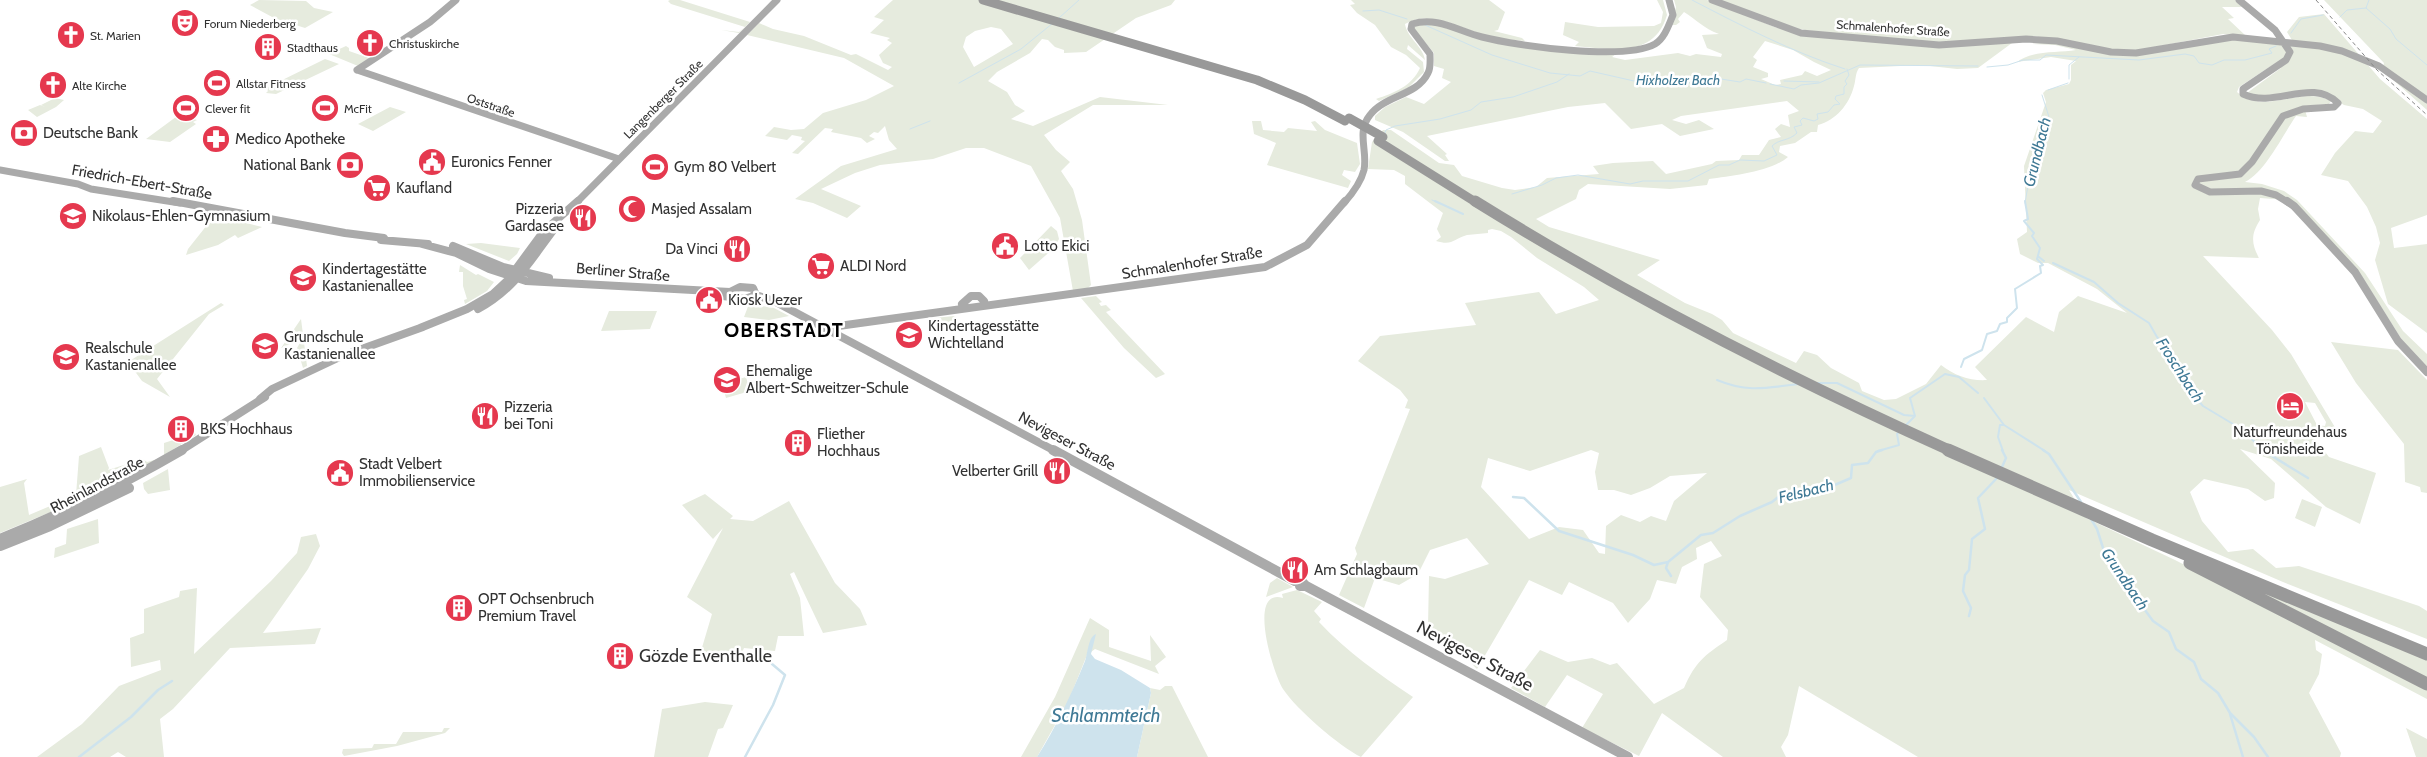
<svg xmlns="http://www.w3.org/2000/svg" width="2427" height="757" viewBox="0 0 2427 757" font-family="Cabin,sans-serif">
<rect width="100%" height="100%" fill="#fff"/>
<path fill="#e6ebde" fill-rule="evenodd" d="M259,0L306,1L314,8L333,12L305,28L274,18L250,5Z
M670,0H680L750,22L739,33L721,30L739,32L745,27L671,4L668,1Z
M893,0H1175L1171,5L1136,18L1086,52L1064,53V50L1055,47L1048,40L1042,39L1030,53L997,72L988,81L1007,92L1015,105L1025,111L1011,119L1033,126L1100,97L1168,105H1093L1044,135L1056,150L1070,162L1061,171L1073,189L1082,220L1091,285L1087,289L1073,291L1060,218L1031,166L984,148H966L933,159L880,165L855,173L821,189L861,206L847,218L813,203L795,199L841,166L897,149L889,140L885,126L878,133L874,132L869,136L875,139L867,143L861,138L831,132L833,129L825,128L798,154L792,153L805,141L801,140L802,137L792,135L787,140L765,136L774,127L791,130L804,129L823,113L866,100L894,86L844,58L747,35L759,23L773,29L804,36L851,55L856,54L888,70L892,67L883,63L879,55L892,43L887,40L890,38L870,33L884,20L874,17ZM991,27L1001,29L1013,44L974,67L963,47L966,37L975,31Z
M1351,0H1489L1505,12L1498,30L1494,31L1522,38L1525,41C1514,40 1502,39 1490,36C1463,31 1432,8 1405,24C1407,38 1423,46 1425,60L1408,45L1407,49L1423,62L1424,72L1408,88L1379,101L1376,99C1394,93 1412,86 1420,68L1406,55L1391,47L1375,25L1357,13L1350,5L1355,4Z
M1657,0H1663L1667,15C1654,59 1611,49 1575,46L1579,42L1563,35L1565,22L1598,27L1654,26L1661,23L1663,12Z
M1674,0H1707L1777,28L1940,47L2033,41L2012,43L1978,68L1957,69L1921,65L1859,68C1855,74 1856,79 1854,86C1849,105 1836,120 1818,125L1817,132H1811L1795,143L1780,146L1779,152L1788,157C1770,172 1732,176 1709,179L1707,185L1670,189L1588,184L1579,190L1576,199L1536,219L1549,227L1660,260L1637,275L1685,303L1712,314L1722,320L1733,333L1796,363L1804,351L1817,355L1831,368L1859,383L1862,391L1884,400L1896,399L1926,384L1941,365C1955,376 1970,381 1987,380L1975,367L2026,317L2054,332L2059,312L2078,296L2127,313L2097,289L2048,263H2038L2020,254L2017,239L2027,232L2024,166L2046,102L2043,93L2046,90L2069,84L2071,80V65L2076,61L2051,57L2017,62C2032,50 2058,53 2076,50L2055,45L2032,44L2052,42L2036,36L1947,43L1818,32L1793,28L1719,0H2235L2242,7H2222L2234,18L2228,19L2246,36L2223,34L2118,54L2232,39L2295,45L2287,32L2299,17L2324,14L2380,79L2427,119V215L2391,228L2394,248L2427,244V333L2388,304L2375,260L2380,243L2376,227L2367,207L2348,181L2321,175L2335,153L2355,131L2373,133L2382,121L2363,109L2344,105L2327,94L2257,98L2247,93L2281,68L2271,66L2239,87L2237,92C2265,117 2302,84 2331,101L2329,104L2304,106L2307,117L2296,116C2282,136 2266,171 2245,182L2262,184L2284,191L2297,200L2365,273L2403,331L2427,354V368L2402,340L2359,272L2289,200L2260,198L2258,209L2260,220C2251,234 2251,243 2259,258L2203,256L2272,330L2291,354L2339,434L2312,431L2310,433L2329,457L2376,473L2360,524L2326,507L2271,459L2240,449L2275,483L2274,498L2265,501L2248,489L2204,479L2190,492L2202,521L2228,552L2253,549L2276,568L2299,566L2419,606L2427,611V639L2283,582L2069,490L2086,518L2175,560L2427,689V699L2315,640L2316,650L2322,654L2319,674L2309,693L2341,753L2340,757H1918L1799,686L1788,735L1781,747L1786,757H1723L1662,713L1639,756L1582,728L1603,694L1567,675L1545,707L1511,688L1540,650L1568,662L1592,658L1610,665L1617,663L1654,704L1684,688C1696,661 1704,656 1727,640L1728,630L1700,597L1704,564L1722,556L1711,541L1696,548L1697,559L1682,567L1676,584L1657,580L1650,599L1628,623L1613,603L1569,582L1562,595L1529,580L1477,669L1465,657L1433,641L1437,630L1428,627L1429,576L1445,579L1489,564L1467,538L1430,550L1418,574L1399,585L1375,578L1364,608L1339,595L1357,554L1355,548L1410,409L1405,408L1408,400L1400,390L1358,361L1380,336L1476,325L1465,303L1539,292L1556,314L1599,300L1584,287L1537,258L1511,237L1501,231L1492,229L1488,230V233C1481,234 1474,234 1467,235C1453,239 1453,246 1436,241L1441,237L1437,229L1443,213L1405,184V176L1394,170L1368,169L1372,142L1383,130H1391L1439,163L1454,165L1462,176L1502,188L1515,190L1536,187L1547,178L1599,174L1593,166L1613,163L1653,161L1666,174L1712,164L1716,161L1739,160L1742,155H1759L1769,140L1781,137L1775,129L1781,124L1790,127L1788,115L1799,111L1787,101L1681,116L1672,120L1686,124L1699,120L1714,129L1680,136L1662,124L1631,129L1605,103L1568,107L1427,136L1447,154L1445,155L1449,161H1445L1403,132L1375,120V116L1385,107L1406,97L1424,104L1451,82L1442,78L1444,69L1434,66V53L1414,29L1415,26L1425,22L1473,36L1616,54L1612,57L1625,60L1678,53L1690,56L1696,54L1721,57L1722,54L1707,48L1702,35L1719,34C1703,28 1697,20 1684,12L1678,19L1680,22L1676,25H1671L1676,7ZM1765,41L1793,50L1814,62L1831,70L1817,76L1805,71L1802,75L1780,80L1781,84L1775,85L1761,79L1768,77V73L1753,67L1757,60L1753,57ZM2305,402L2315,403L2326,422L2325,426L2317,425ZM1591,450L1599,453L1595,472L1598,490H1614L1631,495L1650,488L1670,476L1707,473L1674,501L1666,521L1651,516L1640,522L1621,515L1606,526L1605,554L1599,553L1583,530L1559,527L1529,539L1481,487L1488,458L1530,471Z
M2324,0H2427V110L2382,70L2384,63Z
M346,46L349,48V51L369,58L358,66L317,49L323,47L335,51Z
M325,59L339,64L276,94L266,93L268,91L266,88Z
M55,98L64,100L56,107L37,117L28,110L40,105L45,107L41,105Z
M390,107L406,112L373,131L358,124Z
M180,114L197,120L193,122L196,124L170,142L146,139Z
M1252,121H1261L1263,130L1284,132L1288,128L1317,131L1311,122L1315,121L1325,130L1357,143L1360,164L1355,172L1344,170L1342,175L1351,181L1348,188L1267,165L1276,143L1254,134Z
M215,215L262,227L238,238L235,235L218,245L186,255L188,249Z
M1051,226L1057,231L1059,239L1054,248L1029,270L1020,258Z
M481,243L520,248L517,254L509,261L466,244Z
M460,265L476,275L478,274L494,282L487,291L465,304L464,300L467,299L463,286V272H459Z
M1096,296L1102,302L1099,303L1101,306L1106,305L1111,310L1106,312L1165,374L1156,378L1124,348L1081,298Z
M221,303L224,305L209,314L157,379L170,397L142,381L128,362Z
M749,304L774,308L789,316L769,320L744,317Z
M609,311H657L650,329L601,331Z
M954,316L956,318L954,330L934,328V318Z
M301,319L307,366L303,368L297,348L302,339L281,348Z
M2331,342L2398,350L2427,380V493L2421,492L2420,487L2405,482L2404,444L2356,383Z
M746,377L750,391L726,398L722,384Z
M195,433L196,435L164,455V443Z
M101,447L109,468L108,470L143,459L147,462L158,459L70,504L0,533V487L27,479L24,483L29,515L76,495L79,456Z
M168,469L170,490L148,494L144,489L143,483Z
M705,494L733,516L730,519L753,521L789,501L835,583L860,609L867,625L823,633L794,572L790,574L800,598L804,636H778L775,651L744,648L739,659L698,661L712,614L687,597L723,528L713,539L682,505Z
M2302,499L2322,507L2315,527L2295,518Z
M98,519L99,543L54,558L55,548L66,544L67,529Z
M316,534L320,546L308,569L263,633L321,628L315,644L230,648L173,709L160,719L164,757H126L118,752L110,757H37L82,724L119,686L161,670L160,660L131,667L130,638L144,633V609L179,597L180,591L197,588L194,654L271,581L297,553L301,537Z
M2210,569L2427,659V680Z
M1277,578L1293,587L1266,597L1270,583Z
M1297,590L1322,602L1314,611L1321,619L1319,622C1348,653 1379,674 1413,697L1361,757C1339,746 1297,710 1283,689C1274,676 1246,587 1283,598L1282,594Z
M1090,618L1109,630V647L1151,661L1150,635L1166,657L1155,666L1159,674L1095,649L1087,655L1068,702L1037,757H1021L1055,697Z
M1165,686H1172L1208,757H1137L1151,693L1150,688L1160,690Z
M705,702L733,705L723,728L718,729L708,757H654L662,709Z
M444,728H450L445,733L397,746L344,756L342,753L343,749L372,748L374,744H396L403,732H442Z
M2406,728L2427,739V757H2416Z"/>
<path fill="#cee3ed" d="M1096,634L1091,654L1095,659L1121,670L1150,688L1151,693L1137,757H1037C1056,727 1071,695 1085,661C1088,653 1088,637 1096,634Z"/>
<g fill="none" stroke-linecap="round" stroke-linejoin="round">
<path stroke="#cee3ed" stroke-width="1" d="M1692,0C1742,26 1792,52 1845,69
M2369,0L2366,8L2390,29L2396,39L2427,65
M1363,11L1379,10L1407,19
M2340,17L2347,10L2366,8
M1059,18L1079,0
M1425,25L1492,55L1550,73L1580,76L1590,71L1634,81L1649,77L1662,81L1681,80L1689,83L1721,79L1740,82L1746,79L1766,83
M2291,33L2301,19L2323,15
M1987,67L2008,65L2023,60H2040L2046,55L2139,60L2185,54L2194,56L2199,63L2212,65L2224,60H2245L2272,53L2269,49L2276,46
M2069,79V65L2079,57
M1784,81L1819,82
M959,83L1021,49L1053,23
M1770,84L1794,89L1801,85L1819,83L1860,65L1978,66
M273,89L279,87
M2048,90L2068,83
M910,129L930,121
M1384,135L1386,130L1395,126L1440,119L1471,110L1481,102L1513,97L1557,82L1569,74
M1512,194L1542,185L1556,178L1578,175L1630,184L1643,181H1688L1719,165H1729L1740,160L1764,161L1777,155L1772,146C1779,139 1789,141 1797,133L1794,127L1802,125L1800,121L1803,118L1814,121L1818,119L1817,114L1828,112L1834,105L1840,104L1835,99L1836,96L1844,94V87L1847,84L1845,81L1849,75L1847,69
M1432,200L1438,203
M2025,203L2031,168L2049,117L2042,95"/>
<path stroke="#cee3ed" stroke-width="2" d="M1435,201L1463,214
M2039,257L2044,261
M2053,263L2094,282L2118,303L2149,323L2157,337L2170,352L2196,398L2203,406L2238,427L2265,451
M1961,367L1964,359L1982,350L1987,334L1997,331L2000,324L2007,322V318L2017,308L2015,289L2041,273L2040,266L2043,265L2037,259L2040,248L2032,236L2034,233L2024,221L2028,219L2025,201
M1717,380C1748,393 1766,388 1798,384
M1818,383H1837L1904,415L1915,416
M1984,398L2004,425L2045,451
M1905,426L1915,416L1910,398L1945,374L1959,377L1978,393
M1878,451L1899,445L1897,434L1900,431
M2003,451L1998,437L2000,425H2004"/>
<path stroke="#cee3ed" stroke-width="2.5" d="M2043,450L2049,454L2081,502
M2262,450L2308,478
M2002,467L2006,458L2002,450
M1513,497L1524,498L1559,531L1633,555L1654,565L1668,562
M2091,519L2097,529L2104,551L2115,561L2119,575L2129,584L2131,591L2153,621L2169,632L2176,649L2194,662L2201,679L2218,693L2230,713L2254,737L2268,757
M1671,576L1666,568L1668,562L1701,535L1713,533L1740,516L1772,502L1782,494H1797L1830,487L1851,478L1852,465L1868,463L1876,452L1882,450
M1969,616L1971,608L1963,591L1965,575L1969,570L1972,539L1985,529L1978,498L1997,478
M2230,714L2243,757
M79,757L131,717L158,690L172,681
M745,757L773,705L785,675L772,664"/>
<path stroke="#aaa" stroke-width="7" d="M1712,0L1801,33L1939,45L2026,39L2057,41L2111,52L2136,53L2233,37L2320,46L2342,51L2379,66L2427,100
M2239,0L2275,30L2290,52L2286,60L2243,89V94C2276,109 2311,77 2338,103L2334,107L2303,109L2283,116L2252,162L2240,174L2198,179L2195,185L2210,192L2261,191L2276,195L2289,203
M357,70L619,159
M357,70L430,22L456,0
M0,170L78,184L91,189L180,203
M576,203L777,0
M1344,203C1352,194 1361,182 1364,170C1368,151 1356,132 1370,115C1385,95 1417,96 1428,73C1431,68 1430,60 1430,54L1411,29L1412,24C1437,16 1458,31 1482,37C1517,46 1625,61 1655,44C1665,38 1669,24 1673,15L1669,0"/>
<path stroke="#aaa" stroke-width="8" d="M173,201L345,233L384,238L385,240
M2287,201L2294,206L2355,272L2398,341L2427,372
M381,240L428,244
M422,244L456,253L489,269L526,281L730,292
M453,246L503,267L549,278
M730,292L740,287L753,288L756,295
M756,295L774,301L1055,451
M723,296L745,299L756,295
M962,304L971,296H979L984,301
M478,309C517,288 532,257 558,224
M420,328L467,309L493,294L507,281L544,231L578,201
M824,328L1265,267L1307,245L1345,201
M260,399L272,389L342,356L423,327
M180,451L265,397"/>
<path stroke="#aaa" stroke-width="10" d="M1053,450L1295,581L1300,580L1306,586
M0,539C64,513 122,485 182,450
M0,546L50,526L129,488
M1300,586H1306L1628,757"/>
<path stroke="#999" stroke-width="9" d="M983,0L1257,80L1305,100L1345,121
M1378,141L1477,203"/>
<path stroke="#999" stroke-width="11" d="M1475,201C1628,296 1787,377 1951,451"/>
<path stroke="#999" stroke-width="13" d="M1948,450L2152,540L2427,654
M2190,563L2427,684"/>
<path stroke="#878787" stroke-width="1" stroke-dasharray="4 3" stroke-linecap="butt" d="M2316,0L2377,70L2427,115"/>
<path stroke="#999" stroke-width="9" d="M1349,118L1383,137"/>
</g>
<defs>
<symbol id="theatre-disc" viewBox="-11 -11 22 22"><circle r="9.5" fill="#e5384e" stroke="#fff"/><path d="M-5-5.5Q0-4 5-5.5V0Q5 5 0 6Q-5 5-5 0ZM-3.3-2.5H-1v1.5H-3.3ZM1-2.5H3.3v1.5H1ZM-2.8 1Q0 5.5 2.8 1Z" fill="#fff"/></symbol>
<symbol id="church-disc" viewBox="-11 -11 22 22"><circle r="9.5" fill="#e5384e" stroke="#fff"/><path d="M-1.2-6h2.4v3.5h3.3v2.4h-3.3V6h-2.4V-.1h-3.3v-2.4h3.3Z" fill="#fff"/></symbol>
<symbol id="building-disc" viewBox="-11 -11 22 22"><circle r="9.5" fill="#e5384e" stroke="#fff"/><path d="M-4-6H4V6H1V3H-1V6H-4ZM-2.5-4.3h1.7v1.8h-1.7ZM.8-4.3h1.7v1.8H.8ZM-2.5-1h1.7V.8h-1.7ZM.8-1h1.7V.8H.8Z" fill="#fff"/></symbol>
<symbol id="stadium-disc" viewBox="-11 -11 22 22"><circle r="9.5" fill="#e5384e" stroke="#fff"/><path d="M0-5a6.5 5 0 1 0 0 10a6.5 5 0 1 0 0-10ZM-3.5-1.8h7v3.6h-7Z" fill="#fff"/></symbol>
<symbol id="bank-disc" viewBox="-11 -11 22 22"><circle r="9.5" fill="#e5384e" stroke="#fff"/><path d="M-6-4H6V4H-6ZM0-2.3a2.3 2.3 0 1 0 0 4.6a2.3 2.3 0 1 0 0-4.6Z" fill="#fff"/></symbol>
<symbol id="pharmacy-disc" viewBox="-11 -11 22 22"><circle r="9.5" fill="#e5384e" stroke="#fff"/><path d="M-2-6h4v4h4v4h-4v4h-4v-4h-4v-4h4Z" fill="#fff"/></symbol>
<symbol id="civic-disc" viewBox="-11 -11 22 22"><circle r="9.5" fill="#e5384e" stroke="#fff"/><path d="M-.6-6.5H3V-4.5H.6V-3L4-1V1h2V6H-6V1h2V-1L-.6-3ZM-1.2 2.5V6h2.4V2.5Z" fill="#fff"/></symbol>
<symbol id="supermarket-disc" viewBox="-11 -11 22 22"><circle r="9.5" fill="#e5384e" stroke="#fff"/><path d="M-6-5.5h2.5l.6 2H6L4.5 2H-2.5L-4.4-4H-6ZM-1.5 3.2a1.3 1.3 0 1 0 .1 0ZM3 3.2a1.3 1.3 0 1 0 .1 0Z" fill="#fff"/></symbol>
<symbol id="mosque-disc" viewBox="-11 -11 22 22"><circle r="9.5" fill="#e5384e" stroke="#fff"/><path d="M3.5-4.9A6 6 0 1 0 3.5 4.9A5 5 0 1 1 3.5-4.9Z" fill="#fff"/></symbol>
<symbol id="school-disc" viewBox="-11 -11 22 22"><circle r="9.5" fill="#e5384e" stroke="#fff"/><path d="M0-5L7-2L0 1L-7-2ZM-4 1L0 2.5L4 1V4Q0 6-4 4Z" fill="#fff"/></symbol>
<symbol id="restaurant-disc" viewBox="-11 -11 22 22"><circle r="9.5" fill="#e5384e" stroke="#fff"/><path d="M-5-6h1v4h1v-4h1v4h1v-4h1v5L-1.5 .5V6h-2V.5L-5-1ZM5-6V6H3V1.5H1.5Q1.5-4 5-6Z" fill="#fff"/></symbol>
<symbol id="hotel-disc" viewBox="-11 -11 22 22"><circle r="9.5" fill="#e5384e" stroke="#fff"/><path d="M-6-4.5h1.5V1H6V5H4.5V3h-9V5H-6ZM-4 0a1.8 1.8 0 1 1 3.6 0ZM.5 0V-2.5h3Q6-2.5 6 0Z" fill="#fff"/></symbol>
</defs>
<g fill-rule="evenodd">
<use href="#theatre-disc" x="169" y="7" width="32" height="32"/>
<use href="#church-disc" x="55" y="19" width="32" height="32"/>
<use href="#church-disc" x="354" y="27" width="32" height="32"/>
<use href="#building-disc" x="252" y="31" width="32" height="32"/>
<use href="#stadium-disc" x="201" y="67" width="32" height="32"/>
<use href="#church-disc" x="37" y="69" width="32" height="32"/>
<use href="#stadium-disc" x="170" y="92" width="32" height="32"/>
<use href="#stadium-disc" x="309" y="92" width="32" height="32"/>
<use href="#bank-disc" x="8" y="117" width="32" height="32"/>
<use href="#pharmacy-disc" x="200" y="123" width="32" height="32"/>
<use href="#civic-disc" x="416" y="146" width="32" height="32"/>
<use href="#bank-disc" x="334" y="149" width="32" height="32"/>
<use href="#stadium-disc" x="639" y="151" width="32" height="32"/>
<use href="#supermarket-disc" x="361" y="172" width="32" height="32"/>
<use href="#mosque-disc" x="616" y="193" width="32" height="32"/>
<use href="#school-disc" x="57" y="200" width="32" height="32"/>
<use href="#restaurant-disc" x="567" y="202" width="32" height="32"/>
<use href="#civic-disc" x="989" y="230" width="32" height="32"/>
<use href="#restaurant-disc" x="721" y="233" width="32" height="32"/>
<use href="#supermarket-disc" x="805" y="250" width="32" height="32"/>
<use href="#school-disc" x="287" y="262" width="32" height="32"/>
<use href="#civic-disc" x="693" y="284" width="32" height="32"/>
<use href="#school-disc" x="893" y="319" width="32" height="32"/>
<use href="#school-disc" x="249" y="330" width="32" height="32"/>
<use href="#school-disc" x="50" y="341" width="32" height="32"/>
<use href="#school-disc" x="711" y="364" width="32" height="32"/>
<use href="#hotel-disc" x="2274" y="390" width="32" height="32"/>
<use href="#restaurant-disc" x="469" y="400" width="32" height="32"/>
<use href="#building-disc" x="165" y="413" width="32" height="32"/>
<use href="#building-disc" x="782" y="427" width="32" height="32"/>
<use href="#restaurant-disc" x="1041" y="455" width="32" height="32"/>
<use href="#civic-disc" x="324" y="457" width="32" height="32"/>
<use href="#restaurant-disc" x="1279" y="554" width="32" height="32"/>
<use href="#building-disc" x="443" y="592" width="32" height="32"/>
<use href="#building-disc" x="604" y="640" width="32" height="32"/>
</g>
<g text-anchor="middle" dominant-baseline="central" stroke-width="5" stroke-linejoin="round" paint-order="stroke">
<g font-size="12" fill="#323232" stroke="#fff" text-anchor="start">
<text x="204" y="23">Forum Niederberg</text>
<text x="90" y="35">St. Marien</text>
<text x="389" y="43">Christuskirche</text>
<text x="287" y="47">Stadthaus</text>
<text x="236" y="83">Allstar Fitness</text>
<text x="72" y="85">Alte Kirche</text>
<text x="205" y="108">Clever fit</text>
<text x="344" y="108">McFit</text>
</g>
<g font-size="12" fill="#323232" stroke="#fff">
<text transform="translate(1893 28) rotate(4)">Schmalenhofer Straße</text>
<text transform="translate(663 99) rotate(-45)">Langenberger Straße</text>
<text transform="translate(491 105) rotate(19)">Oststraße</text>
</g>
<g font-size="14" font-style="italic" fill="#3f7995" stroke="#fff">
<text x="1678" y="80">Hixholzer Bach</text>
</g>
<g font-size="15" fill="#323232" stroke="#fff" text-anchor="start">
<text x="43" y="133">Deutsche Bank</text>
<text x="235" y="139">Medico Apotheke</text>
<text x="451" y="162">Euronics Fenner</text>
<text x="331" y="165" text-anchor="end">National Bank</text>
<text x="674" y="167">Gym 80 Velbert</text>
<text x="396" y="188">Kaufland</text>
<text x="564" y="209" text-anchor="end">Pizzeria<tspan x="564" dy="17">Gardasee</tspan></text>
<text x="651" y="209">Masjed Assalam</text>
<text x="92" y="216">Nikolaus-Ehlen-Gymnasium</text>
<text x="1024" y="246">Lotto Ekici</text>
<text x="718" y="249" text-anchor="end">Da Vinci</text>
<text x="840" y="266">ALDI Nord</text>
<text x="322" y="269">Kindertagestätte<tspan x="322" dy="17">Kastanienallee</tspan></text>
<text x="728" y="300">Kiosk Uezer</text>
<text x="928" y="326">Kindertagesstätte<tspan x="928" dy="17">Wichtelland</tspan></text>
<text x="284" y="337">Grundschule<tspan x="284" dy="17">Kastanienallee</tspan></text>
<text x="85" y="348">Realschule<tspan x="85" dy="17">Kastanienallee</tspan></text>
<text x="746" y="371">Ehemalige<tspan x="746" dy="17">Albert-Schweitzer-Schule</tspan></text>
<text x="504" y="407">Pizzeria<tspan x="504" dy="17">bei Toni</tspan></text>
<text x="200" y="429">BKS Hochhaus</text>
<text x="2290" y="432" text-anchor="middle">Naturfreundehaus<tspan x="2290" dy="17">Tönisheide</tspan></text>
<text x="817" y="434">Fliether<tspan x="817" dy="17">Hochhaus</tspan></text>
<text x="359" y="464">Stadt Velbert<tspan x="359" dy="17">Immobilienservice</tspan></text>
<text x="1038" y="471" text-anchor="end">Velberter Grill</text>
<text x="1314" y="570">Am Schlagbaum</text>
<text x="478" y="599">OPT Ochsenbruch<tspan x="478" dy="17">Premium Travel</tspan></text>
</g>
<g font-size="15" fill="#323232" stroke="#fff">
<text transform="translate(142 182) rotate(10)">Friedrich-Ebert-Straße</text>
<text transform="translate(1192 263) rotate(-9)">Schmalenhofer Straße</text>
<text transform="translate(623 272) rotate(5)">Berliner Straße</text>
<text transform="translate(1067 441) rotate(28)">Nevigeser Straße</text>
<text transform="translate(97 485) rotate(-28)">Rheinlandstraße</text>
</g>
<g font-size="16" font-style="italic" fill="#3f7995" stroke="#fff">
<text transform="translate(2037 152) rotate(-76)">Grundbach</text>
<text transform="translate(2180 370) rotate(57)">Froschbach</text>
<text transform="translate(1806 491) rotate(-14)">Felsbach</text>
<text transform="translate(2125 579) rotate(56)">Grundbach</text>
</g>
<g font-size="18" fill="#323232" stroke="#fff" text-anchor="start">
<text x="639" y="656">Gözde Eventhalle</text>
</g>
<g font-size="18" fill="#323232" stroke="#fff">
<text transform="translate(1475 656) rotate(28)">Nevigeser Straße</text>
</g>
<g font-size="19" font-style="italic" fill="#3f7995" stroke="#fff">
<text x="1106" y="715">Schlammteich</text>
</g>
<g font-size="20" font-weight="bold" letter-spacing="1" fill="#000" stroke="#fff">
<text x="784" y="330">OBERSTADT</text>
</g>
</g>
</svg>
